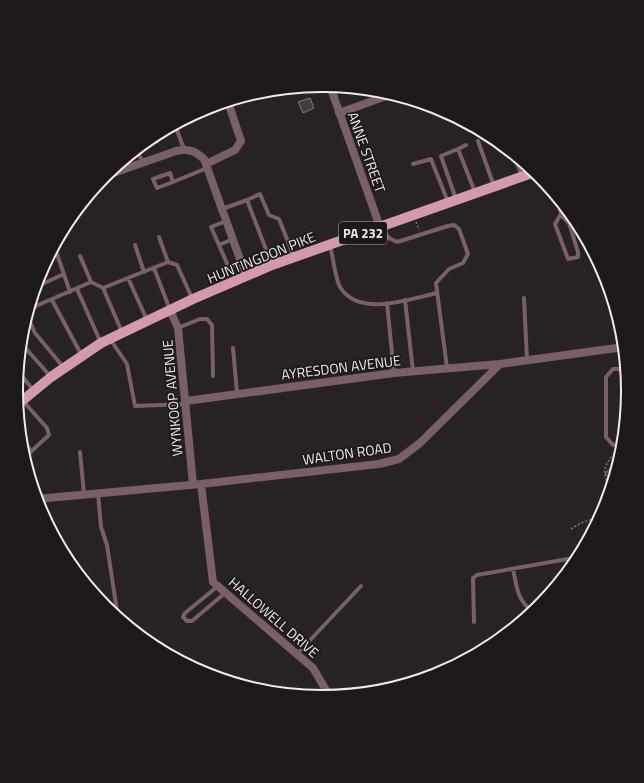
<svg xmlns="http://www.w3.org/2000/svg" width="644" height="783" viewBox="0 0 644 783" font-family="'Titillium Web',sans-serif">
<rect width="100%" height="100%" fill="#272223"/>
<path fill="#433d3f" stroke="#7e797a" d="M307,87L308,89L297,93L296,90L293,91L292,88Z
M310,98L314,108L303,113L298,102Z
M156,135L159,142L150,145L148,140Z
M620,460L613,482L605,473Z"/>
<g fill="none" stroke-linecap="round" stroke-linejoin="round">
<path stroke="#7d797a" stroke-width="1.5" stroke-dasharray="2 2" stroke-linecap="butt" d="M416,222L419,230
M610,492C606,474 599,472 613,455H621
M571,529L581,523L601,516"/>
<path stroke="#7a5f67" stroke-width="4" d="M175,125L184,149
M478,141L494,186
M458,149L466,145
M136,150L143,162
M514,155L522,176
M413,164L431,159L448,202
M173,182L157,188L153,179L170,173L173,182L207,168
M456,199L441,156L458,149L475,192
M558,199L561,214V215L569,223L578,252V257L568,259L555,224L561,214
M247,200L260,194L269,215L279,219L294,257
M222,209L247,200L272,265
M226,221L211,227L229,268L241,263
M380,227L389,238L397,242L448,226L454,225L459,229L468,254L463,263L449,269L436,283L447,368
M159,237L168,262
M135,245L144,272
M219,245L233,239
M330,245C333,256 335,278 340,287C359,318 409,299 437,293
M57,254L70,292
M80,256L91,282L103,288L122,332
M154,268L170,310
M128,278L147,320
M40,285L64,274
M103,288L168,262L177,265L192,298
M77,289L101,343
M524,298L527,360
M32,299L35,307
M52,300L82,356
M405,300L413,371
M387,303L394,373
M29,309L91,282
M27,315L35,333L64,368
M178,328L200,319H207L212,325L213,376
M110,339L127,364L135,406L185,404
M21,343L51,377
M233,348L237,393
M18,371L34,391
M23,401L47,428L49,435L24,458
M20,436L31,451
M623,445H613L606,437V377L613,369H626
M80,452L84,494
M98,493L101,527L107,545L118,618
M513,569C517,588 517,600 533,612
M218,586L185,613L183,617L187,621H192L225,593
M474,622L473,578L477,575L579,557
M297,654L361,586"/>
<path stroke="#7a5f67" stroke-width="8" d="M330,86L380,227
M339,113L392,94
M206,164L235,150L241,141L228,102
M105,176L176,151C188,148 195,151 204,159L246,276
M170,310L178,328L193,484
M186,401L394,373L500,364
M201,484L213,582L313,668L330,697
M36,499L201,484L379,464L399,459L420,443L500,364L624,347"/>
<path stroke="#d29aab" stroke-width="10" d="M17,405L51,377L101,343L193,299L272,265L535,172"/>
</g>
<g text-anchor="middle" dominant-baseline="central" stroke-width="3.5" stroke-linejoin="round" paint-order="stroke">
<rect fill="#1d181a" stroke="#afacad" stroke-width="1" x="339" y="222" width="48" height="22" rx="3"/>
<g font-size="13" font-weight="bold" fill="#eeebec">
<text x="363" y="233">PA 232</text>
</g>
<g font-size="14" fill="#eeebec" stroke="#1d181a">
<text transform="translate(367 152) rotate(70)">ANNE STREET</text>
<text transform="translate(261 257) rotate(-22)">HUNTINGDON PIKE</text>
<text transform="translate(341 367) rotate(-7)">AYRESDON AVENUE</text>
<text transform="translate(172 398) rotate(-95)">WYNKOOP AVENUE</text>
<text transform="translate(347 453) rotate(-8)">WALTON ROAD</text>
<text transform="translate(274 617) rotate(41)">HALLOWELL DRIVE</text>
</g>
</g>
<path d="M0 0H644V783H0ZM23 391a299 299 0 1 1 598 0a299 299 0 1 1-598 0Z" fill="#1d181a" fill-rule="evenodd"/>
<path fill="none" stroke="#eeebec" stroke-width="2" d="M23 391a299 299 0 1 1 598 0a299 299 0 1 1-598 0Z"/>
</svg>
